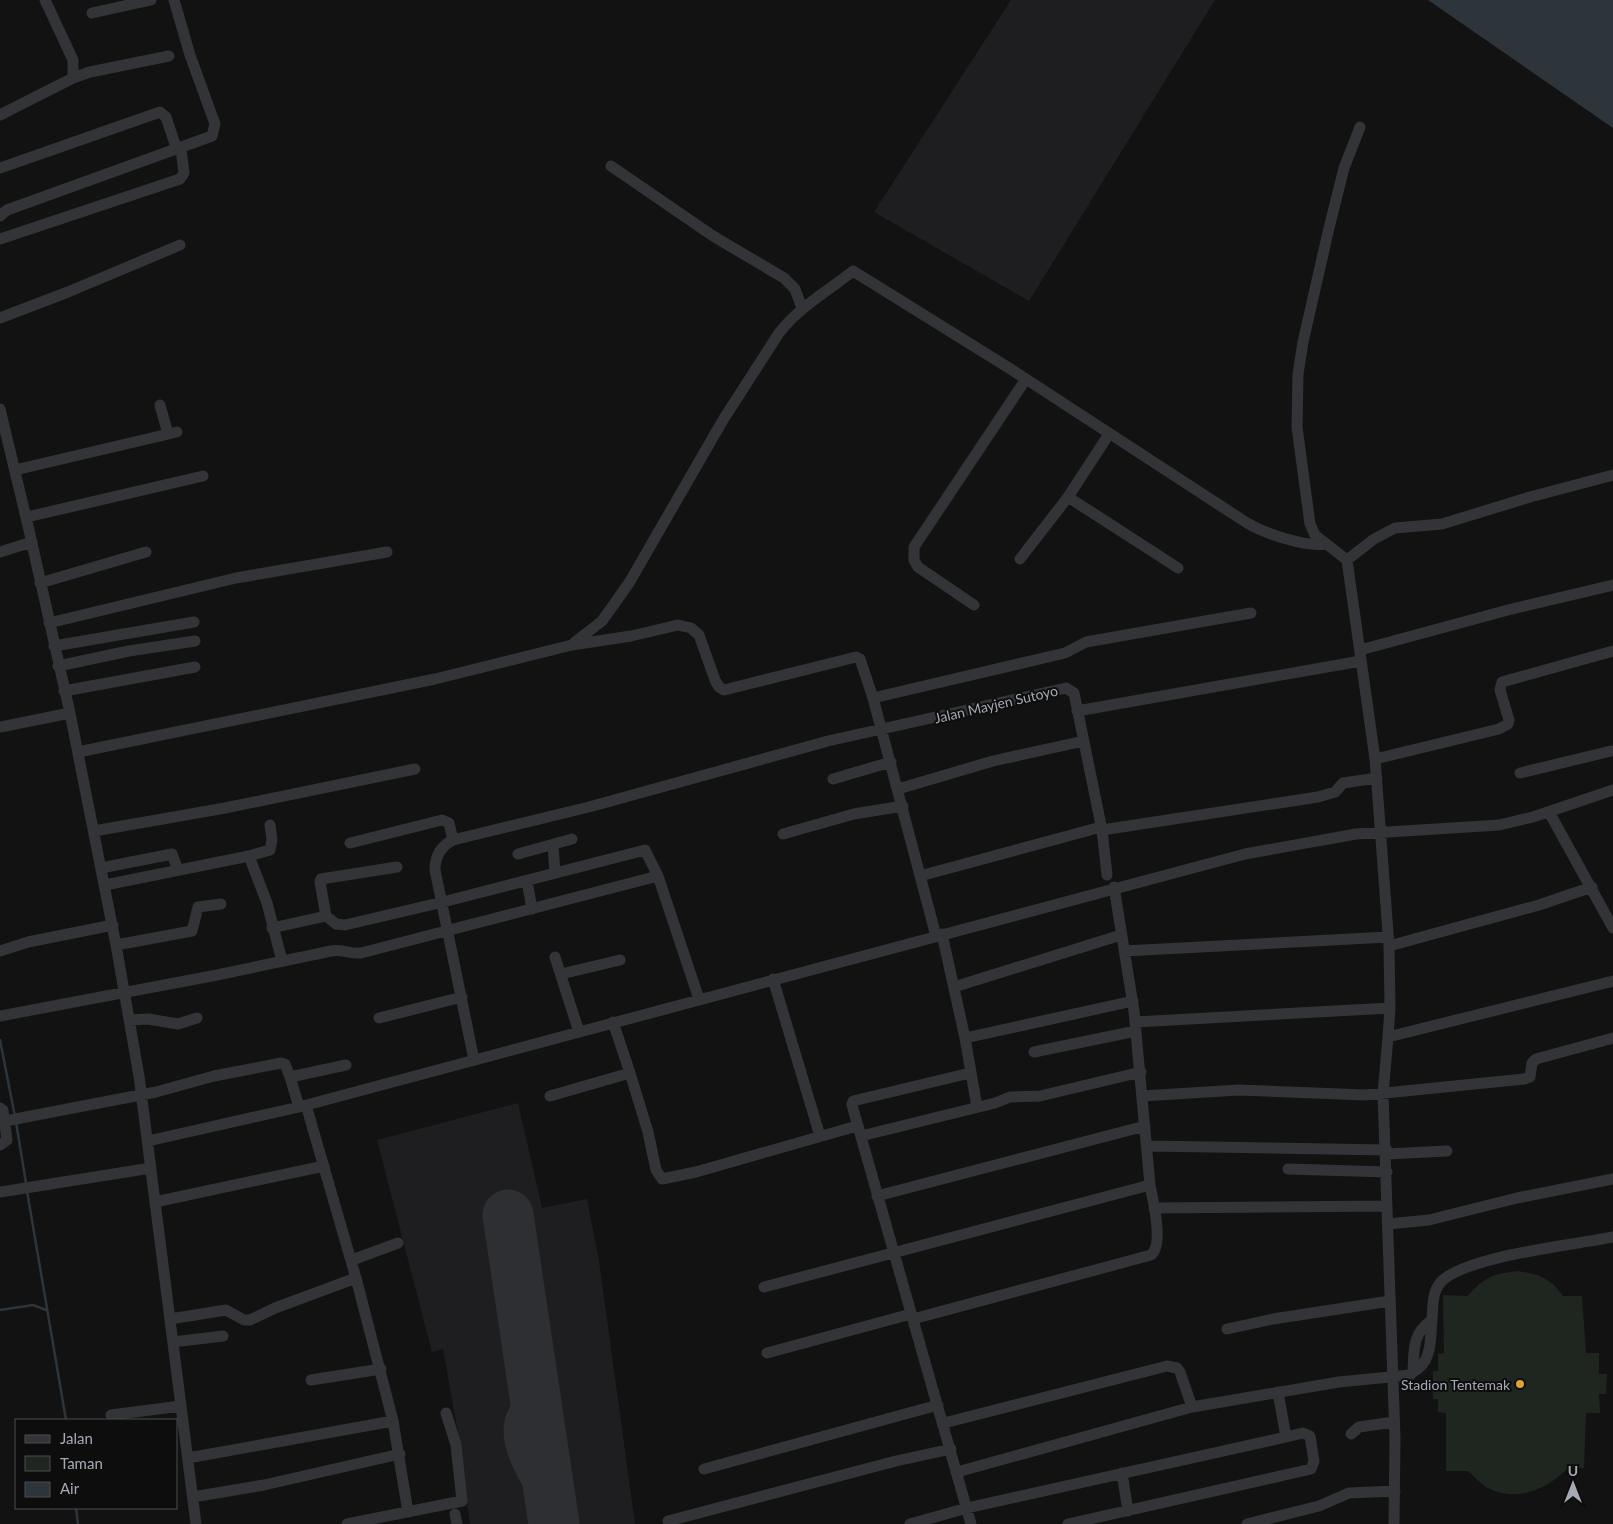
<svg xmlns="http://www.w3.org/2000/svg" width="1613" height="1524" viewBox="0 0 1613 1524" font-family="Lato,sans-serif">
<rect width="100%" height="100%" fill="#121213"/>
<path fill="#1e1e20" d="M1011,0H1215L1029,301L874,212Z
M518,1103L542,1208L587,1199L599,1261L635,1524H470L458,1433L443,1349L432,1352L377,1140Z"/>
<path fill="#1f261f" d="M1518,1271C1540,1275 1549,1277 1563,1296H1582L1586,1353H1599V1374H1607L1606,1394H1599L1600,1413H1586L1584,1468L1567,1469C1546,1490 1515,1503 1486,1487C1480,1483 1474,1476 1468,1471H1446V1413L1438,1412V1399H1433V1371H1438V1354L1444,1353L1443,1295L1468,1296C1484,1277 1493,1274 1518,1271Z"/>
<path fill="#2d353b" d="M1428,0H1613V128Z"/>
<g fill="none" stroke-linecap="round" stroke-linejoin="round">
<path stroke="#2d353b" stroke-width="2.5" d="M0,1040L15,1117
M16,1122L26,1183
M27,1191L66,1420
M0,1310L33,1305L46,1310
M76,1508L78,1524"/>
<path stroke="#2e2f32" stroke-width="20" d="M537,1411L533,1408L524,1409L518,1413C501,1443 537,1489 552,1514"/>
<path stroke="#2e2f32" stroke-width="51" d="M508,1215L554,1524"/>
<path stroke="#333438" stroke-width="11" d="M92,13L151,0
M73,78L90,72L169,56
M0,115L73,78V60L45,0
M1360,127L1344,168L1329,228L1303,342L1298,374L1297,427L1310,524L1315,535L1347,560L1375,759L1389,946
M611,166L713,236L784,278L795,289L802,308
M0,168L160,112L166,117L177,150
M0,216L7,210L212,136L215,124L190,55L174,0
M0,239L180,179L184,173L181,149
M0,318L68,292L180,245
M160,405L168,434
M0,409L29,530L70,713L116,945L139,1076L196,1524
M15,470L177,432
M1068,497L1178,568
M27,517L203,476
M0,552L32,542
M1020,559L1068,497L1109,434
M1347,560L1374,539L1395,528L1442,524L1530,497L1613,475
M40,583L146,552
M974,605L918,567L914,560V547L1026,379
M49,623L236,578L387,552
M575,642L602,621L629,583L723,420L779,333C799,307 828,291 853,271L1009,368L1247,523C1266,534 1305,547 1326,544
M54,646L194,622
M1360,650L1508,610L1613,585
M58,666L129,651L195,641
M64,691L195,667
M873,698L1065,653L1086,642L1251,613
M1077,711L1361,661
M0,727L70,713
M78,752L435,679L572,645L631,636L678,625L691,628L699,635L715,680L719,687L724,690L856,657L860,659L873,698L936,936
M1375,759L1499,729L1508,724L1509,720L1500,690L1502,682L1613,651
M1520,773L1611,751
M833,779L891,762
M898,789L993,761L1084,741
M1549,812L1613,928
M1102,830L1318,797L1335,792L1343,783L1377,778
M94,831L225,808L415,769
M783,834L854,814L903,806
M350,843L442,820L449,823L453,840
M553,845L555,873
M518,854L572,839
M249,856L270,850L272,840L270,825
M101,868L172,854L178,870
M920,876L1101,827
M527,881L532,909
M105,885L249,856L267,903L282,961
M1114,887L1134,1011L1150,1185
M1592,887L1539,905L1389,946L1390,1008L1388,1037L1613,981
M326,916L320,882L321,879L397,867
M272,928L326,916L336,924L345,925L443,902L645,850L658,876L699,999
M942,934L965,1038L977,1107
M116,945L192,931L198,907L221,904
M0,951L28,942L113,925
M1124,951L1388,937
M555,957L579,1032
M561,974L620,960
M773,979L820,1136
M954,987L1121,935
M0,1016L217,975L331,951C342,949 350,954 361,953L658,876
M379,1018L462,997
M129,1020L148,1019L178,1024L197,1018
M1135,1022L1390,1008
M1388,1037L1383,1094L1395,1438L1394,1524
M965,1038L1133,1001
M1034,1052L1136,1031
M474,1060L435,870C435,856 441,846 453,840L589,807L828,741L1066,688L1074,693L1102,830L1107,875
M630,1073L648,1132L656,1170L662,1179L696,1172L857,1126
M970,1073L853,1101L852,1105L971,1524
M290,1077L299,1107
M550,1096L630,1073L613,1022
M1142,1096L1239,1090L1365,1095L1524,1079L1530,1077L1532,1063L1536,1059L1613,1038
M0,1108L3,1110L7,1140L0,1145
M5,1121L156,1092L214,1076L281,1063L285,1064L290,1077L346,1065
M861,1136L995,1103L1010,1097L1040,1096L1141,1072
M148,1141L299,1107L1245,854L1356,834L1499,825L1533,817L1613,790
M1147,1146L1387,1150
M1387,1154L1447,1151
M1288,1169L1387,1172
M0,1192L151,1168
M877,1196L1145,1126
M155,1202L324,1166
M1154,1208L1387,1206
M1388,1224L1429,1220L1517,1198L1613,1179
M352,1260L398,1243
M356,1278L393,1421L408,1512
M764,1287L1150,1185C1153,1200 1164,1245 1151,1255L913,1319
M170,1319L226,1310L244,1320H250L275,1308L356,1278L306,1105
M1227,1329L1273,1319L1390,1301
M173,1342L223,1336
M767,1353L911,1314
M1413,1372C1433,1362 1430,1338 1432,1320
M311,1380L381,1369
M111,1415L181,1406
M944,1423L1167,1366L1177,1368L1180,1372L1192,1407
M1351,1434L1359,1427L1394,1422
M188,1458L393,1421
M704,1469L938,1405
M957,1472L1192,1407L1339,1382L1410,1375L1413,1372C1414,1351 1412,1333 1432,1320C1433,1307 1432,1293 1440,1283C1463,1256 1575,1245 1613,1237
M1122,1473L1128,1511
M193,1497L264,1485L400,1454
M455,1514L457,1524
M668,1521L896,1461L951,1449
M347,1524L462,1501L456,1445L446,1413
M910,1524L967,1508L1286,1437L1278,1392
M1068,1524L1311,1469L1314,1461L1310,1436L1303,1433L1286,1437
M1247,1524L1319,1506L1349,1493L1395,1491"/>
</g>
<circle fill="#dfa13e" stroke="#0d0d0e" stroke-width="2" cx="1520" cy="1384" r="5"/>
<g text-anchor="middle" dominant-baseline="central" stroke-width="4" stroke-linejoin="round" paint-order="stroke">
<g font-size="14" fill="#a5aab3" stroke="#0d0d0e">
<text transform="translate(996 704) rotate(-13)">Jalan Mayjen Sutoyo</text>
</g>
<g font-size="14" fill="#a5aab3" stroke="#0d0d0e" text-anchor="end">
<text x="1510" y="1384">Stadion Tentemak</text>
</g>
</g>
<rect x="15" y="1419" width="162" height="90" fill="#0d0d0e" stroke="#4a4c50"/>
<rect x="25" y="1435" width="25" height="8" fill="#333438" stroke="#4a4c50"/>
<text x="60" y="1444" font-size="15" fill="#a5aab3">Jalan</text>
<rect x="25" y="1456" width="25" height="15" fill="#1f261f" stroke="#4a4c50"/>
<text x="60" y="1469" font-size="15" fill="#a5aab3">Taman</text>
<rect x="25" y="1482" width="25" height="15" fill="#2d353b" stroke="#4a4c50"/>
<text x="60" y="1494" font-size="15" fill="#a5aab3">Air</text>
<g transform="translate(1573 1484)" stroke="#0d0d0e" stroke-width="4" paint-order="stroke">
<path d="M0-4L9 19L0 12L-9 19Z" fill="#a5aab3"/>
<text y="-8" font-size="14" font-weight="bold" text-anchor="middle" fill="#a5aab3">U</text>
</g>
</svg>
